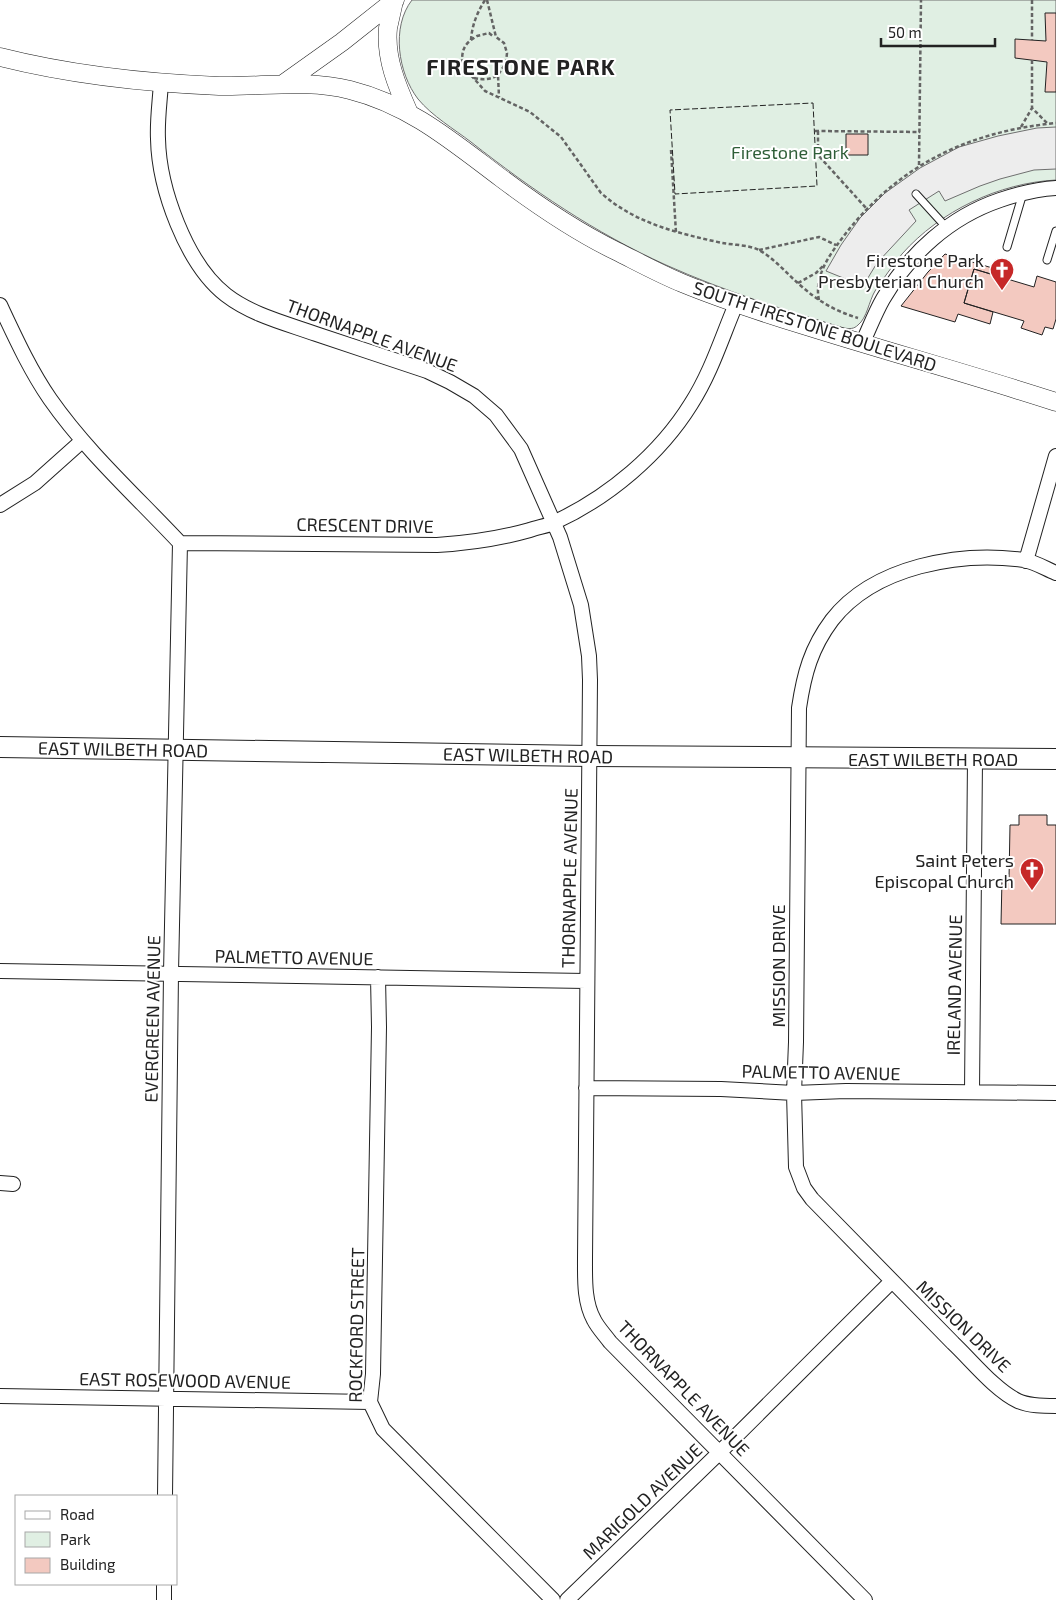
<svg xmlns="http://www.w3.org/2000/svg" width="1056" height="1600" viewBox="0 0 1056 1600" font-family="'Exo 2',sans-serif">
<rect width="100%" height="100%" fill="#fff"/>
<path fill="#e0efe3" stroke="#6f6f6f" d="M412,0H1056V180C999,183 940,211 902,254C893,265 883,279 875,291C869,301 867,318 858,325C854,329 850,329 844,328C784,310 724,291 666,265C595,233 532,190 471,142C454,129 432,116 418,99C398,73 391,27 412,0Z"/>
<path fill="#ededed" stroke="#6f6f6f" d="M1056,127V169L1034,170L1000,179L980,186L945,201L939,191L909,210L916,221L877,263L863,286L826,271L841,245L860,218L885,193L920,168L959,147L998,136L1037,128Z"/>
<path fill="#f3c9c0" stroke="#222" d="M1045,13H1056V92H1045L1047,62L1015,58V39L1046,41Z
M846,134H868V155H846Z
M945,254L1006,272L1004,278L974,269L964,303L993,312L990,324L958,314L955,322L901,306L928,272Z
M974,269L1034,287L1037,276L1056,282V319L1053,329L1045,327L1042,335L1021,328L1024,321L964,303Z
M1019,815H1047V825H1056V924H1001L1002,879H1009L1010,825H1019Z"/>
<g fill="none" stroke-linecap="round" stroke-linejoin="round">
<defs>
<path id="service" d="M916,194L946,227
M1007,247L1023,193
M1047,260L1056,231"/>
<path id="minor" d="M161,82C160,101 157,120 158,139C159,188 186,264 226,295C252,315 285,323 316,334C353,346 390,359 427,371L450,382L474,396L496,415L521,449L560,537L581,605L589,656L590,680L585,1259C585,1279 584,1302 594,1320C598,1328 605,1335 610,1342L865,1600
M0,305C15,337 30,370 50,399C87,452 136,496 180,543L437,545C470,543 498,539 530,530C538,527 548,526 555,522C609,497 660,454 691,404C711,373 722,337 736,304
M862,344C869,329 875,313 883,299C910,253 950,217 1000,200C1018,194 1037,189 1056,188
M0,505L35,483L82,441
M1026,561L1056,456
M1056,573C1046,569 1035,562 1024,560C960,551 874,566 832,620C811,648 804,674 799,708L796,1042L794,1093L796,1167L804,1188L812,1199C859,1247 906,1295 953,1343C972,1361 995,1390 1018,1401C1029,1406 1044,1406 1056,1406
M0,971L586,981
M378,977L379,1027L373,1374L370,1402L383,1429L553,1600
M586,1088L721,1089L794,1093L846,1091L1056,1093
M972,1092L975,759
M0,1183L13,1184
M0,1396L370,1402
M165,1496L171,973L180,543
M164,1600V1584
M567,1600L720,1452L892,1281"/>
<path id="tertiary" d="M394,1C392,10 390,19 388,28C385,58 397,86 409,113
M0,57C71,75 146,83 219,86C263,87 307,79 350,90C410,105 453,142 501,178C537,205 575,231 616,251C638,262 660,274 682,283C723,300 764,313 806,326C889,352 973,375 1056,402
M283,84L342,42L395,0"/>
<path id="secondary" d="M0,747L590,756L1056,759"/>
</defs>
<use href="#service" stroke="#222" stroke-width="9"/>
<use href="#minor" stroke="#222" stroke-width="16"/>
<use href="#tertiary" stroke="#222" stroke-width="19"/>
<use href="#secondary" stroke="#222" stroke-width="22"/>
<path stroke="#646464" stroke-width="2.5" stroke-dasharray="4 2.5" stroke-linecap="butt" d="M485,0C477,13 472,25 471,40C462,47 462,54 462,65L485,91L530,112L561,137L601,193C636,224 678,233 722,243C734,245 749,245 759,250C775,259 787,274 800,285C818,301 835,311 858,318
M487,0L496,37L504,43L507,53L506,63L498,75L499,97
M1032,0V40
M471,40L477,36L489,33L494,37
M1032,60V108
M474,78C483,80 490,80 498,75
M1021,127L1032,108L1048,124
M815,131L920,132
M818,131V155L866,208
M671,150L676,233
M919,165L921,0
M759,250L819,237L836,245
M798,283L816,273L823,266
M819,300C814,278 828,257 840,241C895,167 965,132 1056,123"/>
<use href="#service" stroke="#fff" stroke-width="7"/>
<use href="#minor" stroke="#fff" stroke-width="14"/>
<use href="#tertiary" stroke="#fff" stroke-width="18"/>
<use href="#secondary" stroke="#fff" stroke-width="20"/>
<path stroke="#222" stroke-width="1" stroke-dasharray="6 2.5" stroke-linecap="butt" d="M813,103L817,186L675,194L670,110Z"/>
</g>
<defs>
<symbol id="church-pin" viewBox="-11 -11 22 30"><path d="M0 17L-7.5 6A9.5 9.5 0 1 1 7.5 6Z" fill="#c62828" stroke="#fff"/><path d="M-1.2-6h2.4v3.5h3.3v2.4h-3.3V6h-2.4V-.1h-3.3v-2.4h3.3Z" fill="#fff"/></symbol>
</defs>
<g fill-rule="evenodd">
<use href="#church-pin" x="988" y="256" width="28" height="38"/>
<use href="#church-pin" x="1018" y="856" width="28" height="38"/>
</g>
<g text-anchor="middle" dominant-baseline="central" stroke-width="4" stroke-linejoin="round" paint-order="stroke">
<g font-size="18" fill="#2f5e38" stroke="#fff">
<text x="790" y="152">Firestone Park</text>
</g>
<g font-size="18" fill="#222" stroke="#fff" text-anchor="end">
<text x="984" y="260">Firestone Park<tspan x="984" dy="21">Presbyterian Church</tspan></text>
<text x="1014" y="860">Saint Peters<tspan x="1014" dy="21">Episcopal Church</tspan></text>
</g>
<g font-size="18" fill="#222" stroke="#fff">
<text transform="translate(815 326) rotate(18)">SOUTH FIRESTONE BOULEVARD</text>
<text transform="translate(372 335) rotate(20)">THORNAPPLE AVENUE</text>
<text transform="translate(365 525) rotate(1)">CRESCENT DRIVE</text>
<text transform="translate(123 749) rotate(1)">EAST WILBETH ROAD</text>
<text transform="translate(528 755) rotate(1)">EAST WILBETH ROAD</text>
<text x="933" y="759">EAST WILBETH ROAD</text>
<text transform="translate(569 878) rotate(-89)">THORNAPPLE AVENUE</text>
<text transform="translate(294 957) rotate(1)">PALMETTO AVENUE</text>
<text transform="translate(778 966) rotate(-90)">MISSION DRIVE</text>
<text transform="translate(954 985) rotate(-89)">IRELAND AVENUE</text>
<text transform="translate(152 1019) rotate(-89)">EVERGREEN AVENUE</text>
<text transform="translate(821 1072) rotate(1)">PALMETTO AVENUE</text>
<text transform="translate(356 1325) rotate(-89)">ROCKFORD STREET</text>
<text transform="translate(964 1326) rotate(44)">MISSION DRIVE</text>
<text transform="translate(185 1380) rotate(1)">EAST ROSEWOOD AVENUE</text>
<text transform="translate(684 1388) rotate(46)">THORNAPPLE AVENUE</text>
<text transform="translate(642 1501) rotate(-44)">MARIGOLD AVENUE</text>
</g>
<g font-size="22" font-weight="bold" letter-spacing="1" fill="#222" stroke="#fff">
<text x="521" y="66">FIRESTONE PARK</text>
</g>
</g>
<rect x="15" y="1495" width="162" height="90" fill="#ffffff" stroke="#a7a7a7"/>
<rect x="25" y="1511" width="25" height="8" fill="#ffffff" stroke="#a7a7a7"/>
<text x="60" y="1520" font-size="15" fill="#222222">Road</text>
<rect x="25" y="1532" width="25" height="15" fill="#e0efe3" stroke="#a7a7a7"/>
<text x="60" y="1545" font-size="15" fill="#222222">Park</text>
<rect x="25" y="1558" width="25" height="15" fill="#f3c9c0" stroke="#a7a7a7"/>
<text x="60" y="1570" font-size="15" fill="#222222">Building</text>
<path d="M881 38v8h114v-8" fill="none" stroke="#222222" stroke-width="2.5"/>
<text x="888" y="38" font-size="15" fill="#222222" stroke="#ffffff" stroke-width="4" paint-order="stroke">50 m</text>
</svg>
